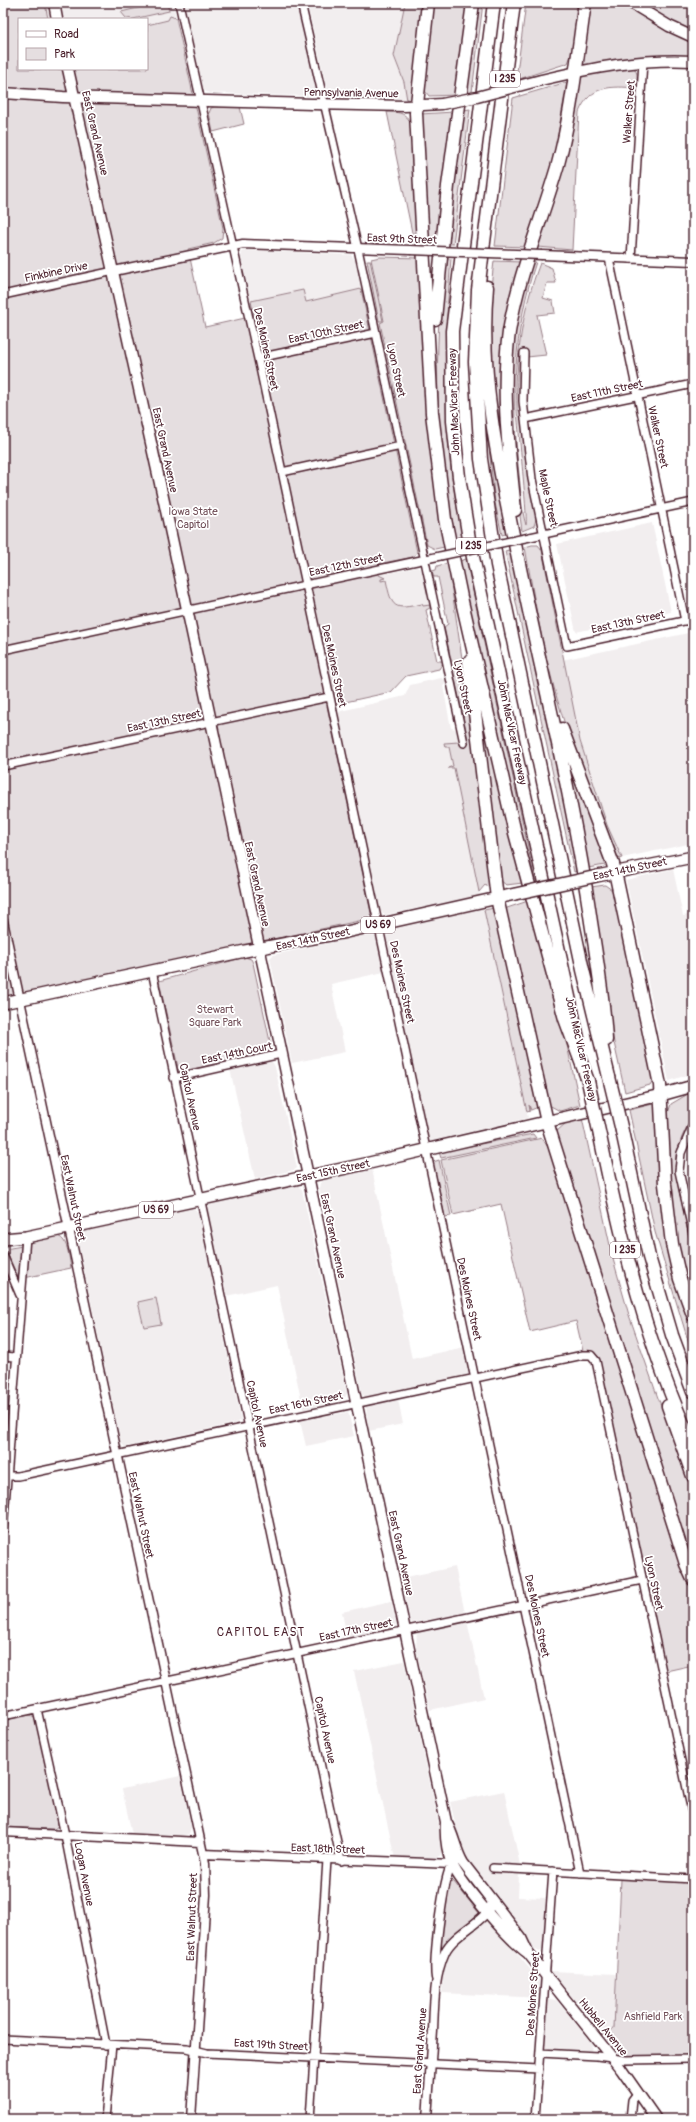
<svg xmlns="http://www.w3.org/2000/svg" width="696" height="2122" viewBox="0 0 696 2122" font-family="Pangolin,sans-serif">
<rect width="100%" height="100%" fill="#fff"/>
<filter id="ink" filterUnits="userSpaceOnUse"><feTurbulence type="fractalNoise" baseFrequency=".025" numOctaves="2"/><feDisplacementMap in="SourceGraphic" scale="8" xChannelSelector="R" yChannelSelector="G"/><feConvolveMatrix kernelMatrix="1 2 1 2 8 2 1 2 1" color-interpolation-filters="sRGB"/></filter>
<g filter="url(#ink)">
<path fill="#f2eeef" d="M45,3H173L176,18L170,16L168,20L147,25V19H48Z
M184,3H296L315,88L314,93L307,96L209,93L205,91L202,87Z
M307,3H405L394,56L404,82L407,100L330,97L328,93Z
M247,250L351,255L355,260L361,289L306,302L303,290L251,301L241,257L242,252Z
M652,523L671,612L576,632L557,544Z
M417,567L422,570L430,605L388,614L380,575Z
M693,632V843L622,858L607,825L580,741L562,660Z
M441,678L445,680L446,684L443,686L451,728L456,729L459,742L444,743L446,747H449L453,766L448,769L454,768L480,895L385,915L383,914L379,909L338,715L341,711L405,696L410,685Z
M673,869L683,916L693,914V1073L669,1081L626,880Z
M483,907L528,1118L431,1141L427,1135L386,935L391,930Z
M370,931L375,932L376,936L384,972L331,984L345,1052L292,1063L270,958L273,955L334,942Z
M268,1061L273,1063L275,1067L297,1168L294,1170L255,1179L230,1069Z
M372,1169L412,1359L464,1347L469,1371L468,1375L464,1376L365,1397L362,1394L319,1188L320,1183L325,1179Z
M291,1186H298L302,1190L347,1394L343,1400L303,1409L277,1285L226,1296L207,1210L208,1206L214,1203Z
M190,1208L195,1209L198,1213L241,1420L236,1423L125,1447L121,1443L77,1236L81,1231Z
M398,1399L403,1424L369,1431L366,1407Z
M348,1412L354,1436L306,1446L300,1421Z
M455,1567L465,1613L411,1623L401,1578Z
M391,1601L396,1624L395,1628L347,1638L342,1612Z
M467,1621L484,1698L430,1710L416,1648L417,1632Z
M404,1661L442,1839V1853L437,1859H395L354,1671Z
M180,1776L191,1827L189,1834L175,1836L132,1834L122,1789Z
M504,1791L520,1865L493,1864V1871L519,1873L518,1897L547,1898L543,1948L540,1952L534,1949L466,1860L462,1851L450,1802Z
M487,1920L493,1925L540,1981V1998L442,1993L444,1965L450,1950L482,1922Z
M551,1971L616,1974L614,2028L604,2035Z
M549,1999L556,2000L592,2044L591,2051L545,2048Z"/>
<path fill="#e5dee0" stroke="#987e86" d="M3,3H45L48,19H19V69H147V25L168,20L170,16L176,18L223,228L222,238L214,243L188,249L205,327L254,316L251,301L303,290L306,302L361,289L417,552L413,557L378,564L379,575L385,578L381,579V581L386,580C392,609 394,610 422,604L423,606L430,605V608L426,610L437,661H442L443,663L439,669L406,676L391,692L327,706L371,913L368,919L3,997Z
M159,3H167L169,11L133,19L126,18L121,12Z
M405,3H424L412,100H407L404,82L394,56Z
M434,3H469L457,95L429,96L425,91Z
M478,3H483L472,92L465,93Z
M526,3H577C574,23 577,44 568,63L516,80Z
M589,3H622L659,26L693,41V56L624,59L582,66Z
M640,3H693V32L667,20Z
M634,67L637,74V88C610,86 591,85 579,112L572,250L538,247L578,81L583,75Z
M567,82L553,164L528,247L495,246L513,98Z
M215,107H240L244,124L213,132L209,113L211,108Z
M470,109L453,244H447L464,110Z
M387,112C400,112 407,113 412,126L420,243L414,242Z
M454,112L437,243H428L420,114Z
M380,257L421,258L436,488L444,547L435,549L427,545L380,323L384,321L371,259Z
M444,259H451C445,327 443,394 450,462C453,489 459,516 463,543L456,544C450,506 443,468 440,430C435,373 438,315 444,259Z
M367,260H370L383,321H379Z
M494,261L523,262L515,289L506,476L491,373V287Z
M532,262H536C513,331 511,402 519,474C521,491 521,509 526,525C528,520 518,425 517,410C515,359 522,310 540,263L552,268L556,283H547L543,298L553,301L555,313L537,315L546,355L527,357V351L521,350C517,407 525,461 537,516L534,526L522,531C514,472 506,410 511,351C514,321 523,291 532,262Z
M486,420L509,533L502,535L495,503Z
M532,545H538L542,550L580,741L607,825L622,858L617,859C601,819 584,780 570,739C548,678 536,611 525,547Z
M513,549L580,870L574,872L505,551Z
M466,559L535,880L531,881L502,760L460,561Z
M448,563L480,781L490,884L488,887L485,885L479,892L454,768H448L453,766L449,747H445L444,743L459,742L461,746L469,744L444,627L448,624L438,577H434L432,571L436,570L437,566Z
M478,691L523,883L506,885L500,880Z
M564,749L607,861L605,865L588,868Z
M605,885L612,890L614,900H617L653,1080L650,1085L625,1092L613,1038L591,887Z
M528,901L565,1036L580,1105L560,1111L549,1105L505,914L507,908Z
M494,908L538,1107L531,1110L529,1105L530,1111L527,1112L484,910Z
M245,957L251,959L253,963L271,1046L270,1050L265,1054L179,1072L159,981Z
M693,1091V1114L682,1137L676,1155L675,1171L693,1255V1299L677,1242L671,1190L667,1116L671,1104Z
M653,1104H656L680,1289L693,1325V1357L655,1232L629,1110Z
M582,1118L613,1259L629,1315L658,1398L693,1485V1566L681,1533L556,1132L567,1122Z
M533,1134L536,1138L441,1158L439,1152Z
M542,1138L549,1149L693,1589V1665L666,1671L599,1357L589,1350L583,1351L576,1321L530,1332L501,1204L453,1215L441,1160Z
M439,1160L451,1216L445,1217L433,1162Z
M56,1236C68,1237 69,1258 71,1268L24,1278L29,1243Z
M22,1246L20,1276L18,1277L5,1249Z
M156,1298L161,1324L144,1327L138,1302Z
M30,1715L35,1717L58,1822V1826L54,1829L3,1827V1720Z
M450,1879L454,1882L479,1913L448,1940L440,1954L439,1950Z
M621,1879L693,1883V2056H622L604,2035L614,2028Z"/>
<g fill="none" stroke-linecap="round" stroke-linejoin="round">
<defs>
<path id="minor" d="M179,3L260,368L580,1873
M301,3L358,249L464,743
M609,258L685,621
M631,259L643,61
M3,295L114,271
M524,353L523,401L532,479L567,646L693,619
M258,358L376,333
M525,419L693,384
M282,472L401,446
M530,537L693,502
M3,650L440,556
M3,766L329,697
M152,971L341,1861
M174,1078L281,1054
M693,1125L681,1153L679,1171L693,1234
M3,1255L20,1295
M3,1356L15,1357
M3,1476H18L583,1355H591L596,1361L693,1817
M3,1530L26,1237
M37,1709L65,1835L106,2045
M3,1716L642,1580
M493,1868L693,1879
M3,2039L187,2048L207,2053L539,2069
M540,2053L597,2056L626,2060L693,2059
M105,2119L112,2045
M310,2119L327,1860
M535,2119L553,1871
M630,2119L632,2100L638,2092"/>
<path id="tertiary" d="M542,255L693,261
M114,271L243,244L410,250
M3,921L205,1863L206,1895L191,2119
M3,1832L200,1842
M203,1854L452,1864
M436,1978C433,1959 443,1879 452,1864L456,1862
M427,2119C429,2090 431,2060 433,2031C434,2005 434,1976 445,1952C454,1932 491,1920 492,1900"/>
<path id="secondary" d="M54,3L57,19
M631,3L669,26L693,37
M68,69L165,506L422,1710L446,1822C445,1836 447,1851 452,1864C461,1884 510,1941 528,1953
M541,80C592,68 641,58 693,61
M3,93L63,97L313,104L405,106L442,104
M446,1822C454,1835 455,1850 463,1863L521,1938L528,1953L621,2069L656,2119"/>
<path id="primary" d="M597,876L693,857
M3,1003L245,951L346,932L515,894
M3,1239L26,1237L365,1164L661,1095L693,1086"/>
<path id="motorway" d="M428,3L416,113L432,413L445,519L461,597L515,833L565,1019L588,1081
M494,3L452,331L453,421L459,477L469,539L578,1038
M514,3L478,290L475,362L481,459L497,565L583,970L609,1077
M487,287C479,376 498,463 516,549C541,673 573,796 591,922C597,961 604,1000 606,1040
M435,319L448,186L473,3
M515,510C509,452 501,391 509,332C518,275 542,220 558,164C572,112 577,57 585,3
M469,662L497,898L547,1122L686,1564L693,1579
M562,729L613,864L617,881L660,1085L665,1184L672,1244L680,1279L693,1315
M622,1131L649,1257L672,1335L693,1392
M600,1136C622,1244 647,1346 693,1446
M668,1406L693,1476"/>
</defs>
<use href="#minor" stroke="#4a1f2b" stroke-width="10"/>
<use href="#tertiary" stroke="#4a1f2b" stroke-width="11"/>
<use href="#secondary" stroke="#4a1f2b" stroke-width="13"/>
<use href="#primary" stroke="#4a1f2b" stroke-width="14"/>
<use href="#motorway" stroke="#4a1f2b" stroke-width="15"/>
<use href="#minor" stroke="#fff" stroke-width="7"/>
<use href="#tertiary" stroke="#fff" stroke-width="8"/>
<use href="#secondary" stroke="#fff" stroke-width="10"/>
<use href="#primary" stroke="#fff" stroke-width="11"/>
<use href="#motorway" stroke="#fff" stroke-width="12"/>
<defs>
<path id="minor-bridge" d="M440,556L530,537"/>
<path id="tertiary-bridge" d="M410,250L542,255"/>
<path id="secondary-bridge" d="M442,104L477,97L541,80"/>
<path id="primary-bridge" d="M515,894L597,876"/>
<path id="motorway-bridge" d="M609,1077L622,1131
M588,1081L600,1136"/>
</defs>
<use href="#minor-bridge" stroke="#4a1f2b" stroke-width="10" stroke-linecap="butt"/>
<use href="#tertiary-bridge" stroke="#4a1f2b" stroke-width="11" stroke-linecap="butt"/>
<use href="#secondary-bridge" stroke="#4a1f2b" stroke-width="13" stroke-linecap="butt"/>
<use href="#primary-bridge" stroke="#4a1f2b" stroke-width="14" stroke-linecap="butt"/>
<use href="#motorway-bridge" stroke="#4a1f2b" stroke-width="15" stroke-linecap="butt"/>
<use href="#minor-bridge" stroke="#fff" stroke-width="7"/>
<use href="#tertiary-bridge" stroke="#fff" stroke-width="8"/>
<use href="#secondary-bridge" stroke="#fff" stroke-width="10"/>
<use href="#primary-bridge" stroke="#fff" stroke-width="11"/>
<use href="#motorway-bridge" stroke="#fff" stroke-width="12"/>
</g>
</g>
<g text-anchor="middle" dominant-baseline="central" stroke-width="3.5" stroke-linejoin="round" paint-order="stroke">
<g fill="#fff" stroke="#80626b" stroke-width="1">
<rect x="490" y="71" width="30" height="16" rx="3"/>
<rect x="456" y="538" width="30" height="16" rx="3"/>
<rect x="361" y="917" width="34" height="16" rx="3"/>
<rect x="139" y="1202" width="34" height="16" rx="3"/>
<rect x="610" y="1242" width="30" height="16" rx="3"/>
</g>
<g font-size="10" font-weight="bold" fill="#4a1f2b">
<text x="505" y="79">I 235</text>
<text x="471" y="546">I 235</text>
<text x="378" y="925">US 69</text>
<text x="156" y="1210">US 69</text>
<text x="625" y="1250">I 235</text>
</g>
<g font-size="11" fill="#4a1f2b" stroke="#fff">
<text transform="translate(351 93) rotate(1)">Pennsylvania Avenue</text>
<text transform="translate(629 112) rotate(-86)">Walker Street</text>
<text transform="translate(95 133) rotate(77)">East Grand Avenue</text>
<text transform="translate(402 239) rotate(2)">East 9th Street</text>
<text transform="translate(56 272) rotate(-12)">Finkbine Drive</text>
<text transform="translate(326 332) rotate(-12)">East 10th Street</text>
<text transform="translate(266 349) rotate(78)">Des Moines Street</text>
<text transform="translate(396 370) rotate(78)">Lyon Street</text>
<text transform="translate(607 391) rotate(-12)">East 11th Street</text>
<text transform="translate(454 402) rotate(-92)">John MacVicar Freeway</text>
<text transform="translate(658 437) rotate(78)">Walker Street</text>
<text transform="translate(165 450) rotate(78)">East Grand Avenue</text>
<text transform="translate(548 498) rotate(78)">Maple Street</text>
<text transform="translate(346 565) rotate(-12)">East 12th Street</text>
<text transform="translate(628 622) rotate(-12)">East 13th Street</text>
<text transform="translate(334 666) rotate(78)">Des Moines Street</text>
<text transform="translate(463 687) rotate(78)">Lyon Street</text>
<text transform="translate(164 721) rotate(-12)">East 13th Street</text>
<text transform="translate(512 732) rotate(78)">John MacVicar Freeway</text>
<text transform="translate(630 869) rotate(-12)">East 14th Street</text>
<text transform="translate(257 884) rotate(78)">East Grand Avenue</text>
<text transform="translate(313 939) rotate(-12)">East 14th Street</text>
<text transform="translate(402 982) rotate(78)">Des Moines Street</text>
<text transform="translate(581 1049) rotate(77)">John MacVicar Freeway</text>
<text transform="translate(237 1053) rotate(-12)">East 14th Court</text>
<text transform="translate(190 1097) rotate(78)">Capitol Avenue</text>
<text transform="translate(333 1171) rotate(-12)">East 15th Street</text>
<text transform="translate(73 1198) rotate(78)">East Walnut Street</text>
<text transform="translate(333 1236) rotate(78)">East Grand Avenue</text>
<text transform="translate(469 1299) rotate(78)">Des Moines Street</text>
<text transform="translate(306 1403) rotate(-12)">East 16th Street</text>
<text transform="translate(257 1414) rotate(78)">Capitol Avenue</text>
<text transform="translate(141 1515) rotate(78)">East Walnut Street</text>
<text transform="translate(401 1553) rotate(78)">East Grand Avenue</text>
<text transform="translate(654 1583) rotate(78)">Lyon Street</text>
<text transform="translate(537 1616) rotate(78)">Des Moines Street</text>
<text transform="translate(356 1630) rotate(-12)">East 17th Street</text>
<text transform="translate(325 1730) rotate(78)">Capitol Avenue</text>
<text transform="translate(328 1849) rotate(2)">East 18th Street</text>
<text transform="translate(84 1874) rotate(79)">Logan Avenue</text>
<text transform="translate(192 1917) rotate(-88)">East Walnut Street</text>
<text transform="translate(533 1994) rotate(-86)">Des Moines Street</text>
<text transform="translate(603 2027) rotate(51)">Hubbell Avenue</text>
<text transform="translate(271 2045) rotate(3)">East 19th Street</text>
<text transform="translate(420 2051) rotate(-86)">East Grand Avenue</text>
</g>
<g font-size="11" fill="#714f58" stroke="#fff">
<text x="193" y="511">Iowa State<tspan x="193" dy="13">Capitol</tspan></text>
<text x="215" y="1009">Stewart<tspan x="215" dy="13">Square Park</tspan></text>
<text x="653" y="2016">Ashfield Park</text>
</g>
<g font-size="12" letter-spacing="1" fill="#4a1f2b" stroke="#fff">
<text x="261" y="1632">CAPITOL EAST</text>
</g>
</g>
<rect width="696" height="2122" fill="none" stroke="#fff" stroke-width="16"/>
<rect x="8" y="8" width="680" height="2106" fill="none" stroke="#4a1f2b" stroke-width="1.5" filter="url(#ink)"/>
<rect x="18" y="18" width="130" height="52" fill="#ffffff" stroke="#b7a5aa"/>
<rect x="26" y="31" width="20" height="6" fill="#ffffff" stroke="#b7a5aa"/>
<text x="54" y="38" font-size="12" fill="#4a1f2b">Road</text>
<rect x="26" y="48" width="20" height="12" fill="#e5dee0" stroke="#b7a5aa"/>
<text x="54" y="58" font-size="12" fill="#4a1f2b">Park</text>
</svg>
